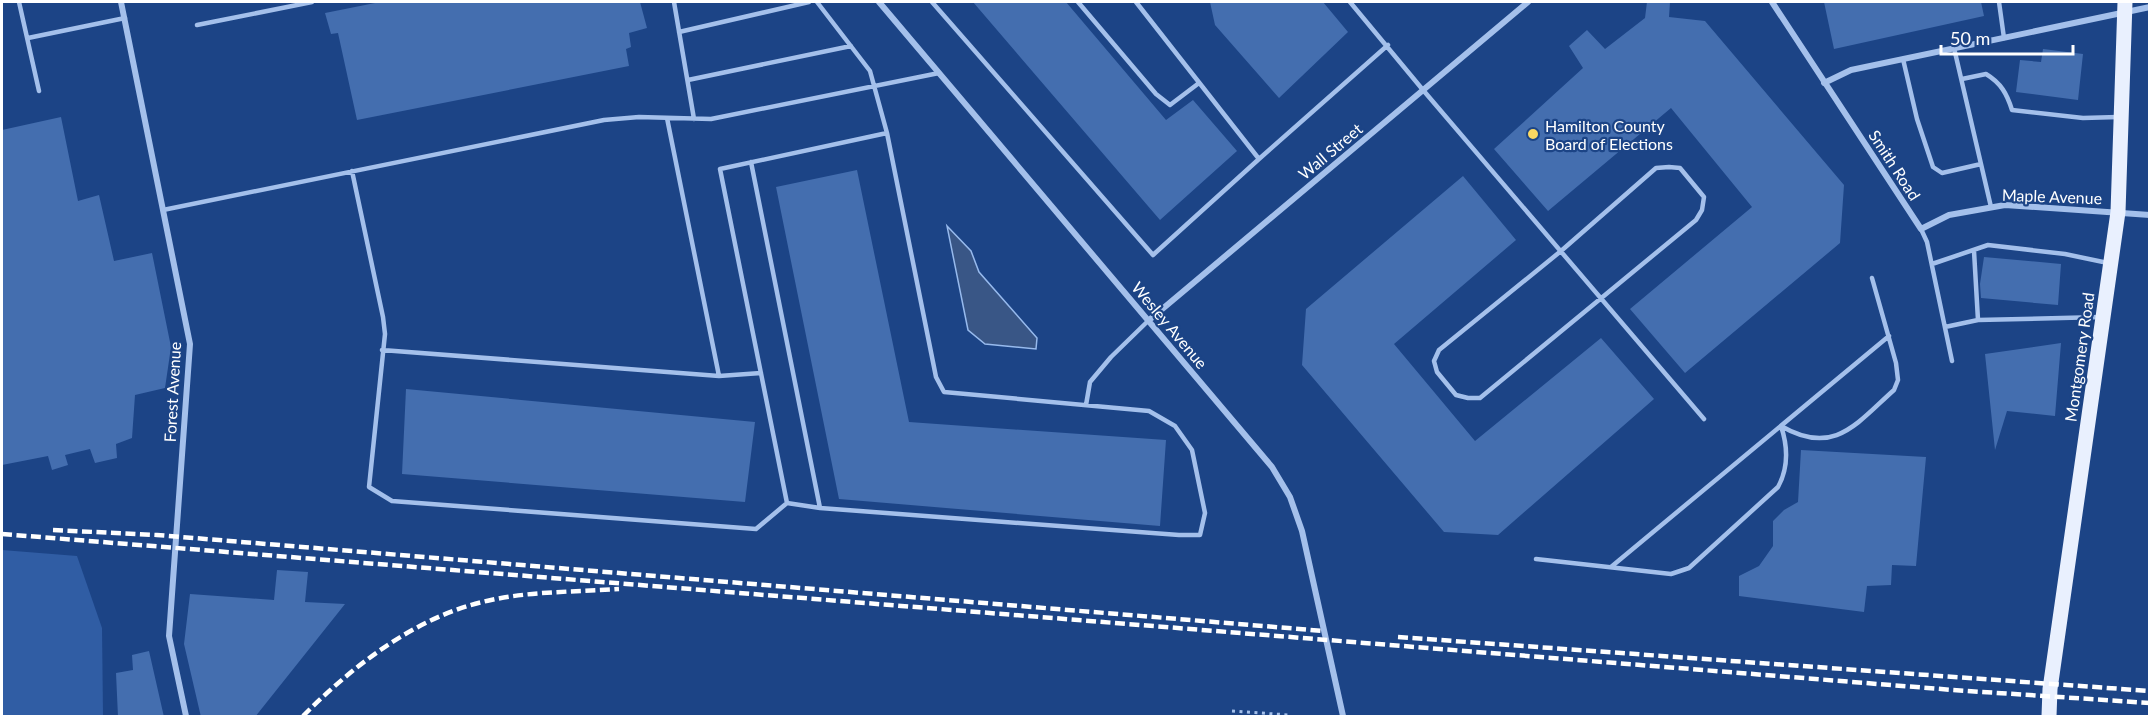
<svg xmlns="http://www.w3.org/2000/svg" width="2151" height="718" viewBox="0 0 2151 718" font-family="Lato,sans-serif">
<rect width="100%" height="100%" fill="#1c4486"/>
<path fill="#305da4" d="M2,550L77,556L102,628L103,716H2Z"/>
<path fill="#395686" stroke="#97baed" stroke-width="1.5" d="M947,226L971,251L979,272L1037,338L1036,349L985,344L968,330Z"/>
<path fill="#446eaf" d="M380,2H640L647,28L629,33L631,47L626,49L629,66L357,120L338,33L331,34L325,13Z
M973,2H1066L1166,120L1193,100L1237,151L1160,220Z
M1210,2H1323L1348,32L1279,98L1215,25Z
M1647,2H1670L1669,17L1705,21L1844,185L1840,243L1685,373L1630,309L1752,207L1671,108L1548,211L1494,149L1583,68L1569,46L1587,30L1605,49L1645,18Z
M1824,2H1981L1984,16L1834,49Z
M2043,49L2083,54L2078,100L2016,92L2020,60L2041,62Z
M61,117L78,201L99,195L114,261L152,253L171,347L165,388L135,395L132,438L116,444L117,458L95,463L90,449L65,455L68,465L52,470L48,456L2,465V130Z
M857,170L909,422L1166,440L1160,526L839,499L776,187Z
M1463,176L1516,240L1394,344L1475,441L1601,338L1654,399L1498,535L1444,532L1302,365L1306,309Z
M1984,257L2061,264L2058,305L1981,298L1980,284Z
M2061,343L2055,416L2007,411L1995,450L1985,354Z
M406,389L755,422L745,502L402,474Z
M1801,450L1926,457L1916,566L1892,565L1891,585L1867,586L1864,612L1739,596V576L1759,566L1773,546V521L1784,510L1798,502Z
M277,570L308,572L305,602L345,604L255,717H201L184,644L190,594L274,600Z
M149,651L164,717H118L116,673L133,670L132,655Z"/>
<g fill="none" stroke-linecap="round" stroke-linejoin="round">
<path stroke="#a4c0eb" stroke-width="3" stroke-dasharray="3 4.5" stroke-linecap="butt" d="M1232,711L1289,715V716"/>
<path stroke="#a4c0eb" stroke-width="4.5" d="M19,2L39,91
M674,2L694,119
M932,2L1153,255L1259,159
M1078,2L1156,94L1170,105L1199,83
M1136,2L1259,159L1388,45
M1350,2L1423,90L1704,419
M1999,2L2004,38
M197,25L312,2
M679,32L809,2
M28,38L125,18
M1903,59L1917,119L1933,167L1942,173L1981,164L1954,48
M1962,79L1986,74C2001,83 2007,94 2012,110L2083,118L2118,117
M688,80L851,46
M667,118L719,376
M751,162L820,508
M1981,164L1991,207
M1669,167L1680,168L1704,197L1702,210L1696,220L1480,398H1468L1456,395L1437,372L1434,361L1439,350L1561,251L1656,168Z
M352,171L383,317L385,334L369,487L392,501L756,529L787,503L720,169L887,133L870,71L817,2
M163,210L604,120L639,117L711,119L939,73
M1921,229L1927,242L1952,361
M1932,264L1988,245L2065,254L2108,263
M1978,320L2101,317
M1945,327L1978,320L1974,251
M382,350L719,376L761,373
M1086,405L1090,382L1111,357L1148,321
M787,503L820,508L1179,535H1200L1205,513L1192,450L1175,426L1149,411L944,392L936,377L887,133
M1536,559L1671,574L1689,568L1778,487C1789,467 1788,447 1781,426C1834,457 1857,423 1894,390L1898,380L1896,363L1872,278
M1611,567L1889,336"/>
<path stroke="#a4c0eb" stroke-width="6" d="M121,2L190,344L169,636L186,716
M879,2L1272,467L1290,497L1302,531L1343,716
M1772,2L1921,229L1949,215L2005,205L2150,215
M1824,83L1851,70L2150,7
M1148,321L1528,2"/>
<path stroke="#e9f0fe" stroke-width="15" d="M2049,716L2050,689L2118,212L2125,2"/>
<path stroke="#fff" stroke-width="4.5" stroke-dasharray="10 4.5" stroke-linecap="butt" d="M53,530L157,535L1324,631
M2,534L1953,690L2150,703
M1398,637L2150,691
M303,716C355,664 418,615 491,600C533,591 576,592 619,589"/>
</g>
<circle fill="#fbd862" stroke="#1c4486" stroke-width="2" cx="1533" cy="134" r="6"/>
<g text-anchor="middle" dominant-baseline="central" stroke-width="4.5" stroke-linejoin="round" paint-order="stroke">
<g font-size="16" fill="#fff" stroke="#1c4486" text-anchor="start">
<text x="1545" y="125">Hamilton County<tspan x="1545" dy="18">Board of Elections</tspan></text>
</g>
<g font-size="16" fill="#fff" stroke="#1c4486">
<text transform="translate(1330 151) rotate(-40)">Wall Street</text>
<text transform="translate(1895 165) rotate(57)">Smith Road</text>
<text transform="translate(2052 196) rotate(2)">Maple Avenue</text>
<text transform="translate(1170 325) rotate(50)">Wesley Avenue</text>
<text transform="translate(2079 357) rotate(-82)">Montgomery Road</text>
<text transform="translate(172 392) rotate(-87)">Forest Avenue</text>
</g>
</g>
<rect width="2151" height="718" fill="none" stroke="#ffffff" stroke-width="6"/>
<path d="M1941 45v9h132v-9" fill="none" stroke="#ffffff" stroke-width="3"/>
<text x="1950" y="45" font-size="18" fill="#ffffff" stroke="#1c4486" stroke-width="4.5" paint-order="stroke">50 m</text>
</svg>
